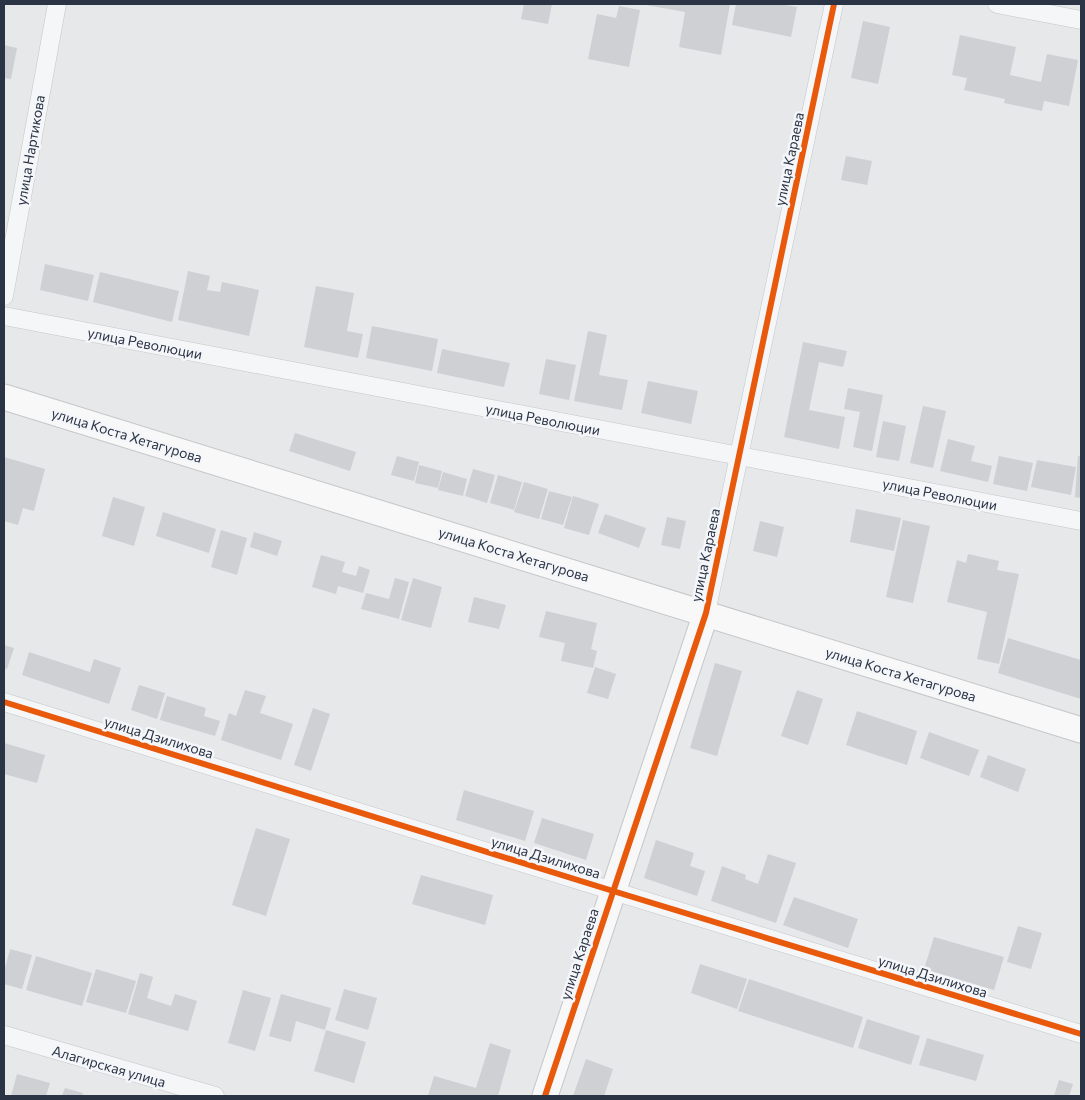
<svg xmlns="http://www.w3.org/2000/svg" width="1085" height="1100" viewBox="0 0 1085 1100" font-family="Commissioner,sans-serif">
<rect width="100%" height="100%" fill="#e6e8ea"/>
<path fill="#ced0d3" d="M524,4H552L548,24L521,19Z
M646,4H730L721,55L679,47L685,12L646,5Z
M736,4H780L797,7L791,37L732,25Z
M619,6L640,10L629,67L588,59L597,14L616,18Z
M863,21L890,27L878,84L851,78Z
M960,35L1016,47L1010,75L1041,82L1047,54L1078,60L1069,106L1044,101L1042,111L1004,103L1005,99L964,90L967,78L952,75Z
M4,45L17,48L11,79L4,78Z
M846,156L872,161L867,185L841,180Z
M45,264L94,275L88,301L40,290Z
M188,271L210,276L207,290L220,292L222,282L259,290L249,336L178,320Z
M100,272L179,291L172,322L93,302Z
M316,286L354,293L347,331L363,334L358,358L304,347Z
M372,326L438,339L432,371L366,358Z
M588,331L607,335L599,375L628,380L622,410L574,401Z
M803,342L847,351L843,367L819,362L809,410L845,417L839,449L784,437Z
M442,349L510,363L504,387L437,373Z
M546,359L576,365L569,400L539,394Z
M648,381L698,391L691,424L641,413Z
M848,388L883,395L872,451L853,447L860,412L844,409Z
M923,406L946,411L933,468L910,463Z
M883,421L906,426L899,461L876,457Z
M295,433L356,452L350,471L289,451Z
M948,439L975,446L971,461L992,466L988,482L940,471Z
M397,456L419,462L414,481L391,475Z
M999,456L1033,463L1027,491L993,484Z
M1078,456H1081V498L1075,497Z
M4,457L45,469L34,511L23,508L18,525L4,521Z
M1037,460L1076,467L1071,495L1031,487Z
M419,465L442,471L438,488L415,483Z
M473,469L495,475L487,503L465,496Z
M443,472L467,479L463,496L438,490Z
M498,475L522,482L514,510L490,503Z
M524,482L548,489L539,519L514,512Z
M549,491L572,497L563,525L541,519Z
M573,496L599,504L589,535L564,528Z
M113,497L145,507L134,546L102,536Z
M856,509L901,518L894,551L850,542Z
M163,512L216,529L209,553L156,536Z
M605,514L646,528L639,548L598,533Z
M667,517L686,521L680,549L661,545Z
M903,520L930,526L913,603L886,597Z
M760,521L784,527L777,557L753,551Z
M221,530L247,538L237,575L211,567Z
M254,532L282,541L277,556L250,547Z
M968,554L999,561L997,570L1019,574L999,664L977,659L987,612L947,602L957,560L966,563Z
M321,555L345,562L342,572L356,576L359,566L370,570L363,593L338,586L336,594L312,587Z
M395,578L409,582L399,619L361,609L366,593L389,599Z
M413,578L442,587L431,628L401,620Z
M474,597L506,605L499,629L468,622Z
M546,611L597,623L591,649L597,651L593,668L561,661L565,643L539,637Z
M1008,638L1081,660V699L998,673Z
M4,645L14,648L7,669L4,668Z
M29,652L90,672L94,659L121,668L109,704L22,675Z
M715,663L742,671L717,756L690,748Z
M595,667L616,674L608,699L587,693Z
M139,685L165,693L157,719L131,710Z
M245,690L266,696L260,713L293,724L281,760L221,740L229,713L236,716Z
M797,690L823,699L808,745L781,736Z
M167,696L206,708L204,716L220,721L215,736L160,720Z
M313,708L330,714L311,771L294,765Z
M857,711L917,731L907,765L846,745Z
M929,732L979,750L969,776L920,758Z
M4,743L45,755L37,783L4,774Z
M988,755L1026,769L1018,792L980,777Z
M464,790L534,811L525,841L456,820Z
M542,818L594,834L586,860L534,843Z
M256,828L290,839L266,916L232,905Z
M656,840L694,853L690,866L705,871L697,896L644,878Z
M768,854L796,863L776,923L711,901L722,866L746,875L745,879L758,884Z
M421,875L493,895L485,925L412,904Z
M794,897L858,919L848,948L783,925Z
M1018,926L1042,933L1031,969L1007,962Z
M934,937L1004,957L994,990L924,969Z
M10,949L32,955L22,989L4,984V972Z
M36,956L92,973L82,1006L26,990Z
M700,964L747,979L737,1009L691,993Z
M96,969L136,981L126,1013L86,1002Z
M140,973L153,977L147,998L171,1006L175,994L197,1001L188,1031L128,1014Z
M749,979L863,1017L853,1048L738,1011Z
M344,989L377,998L368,1030L335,1020Z
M243,990L271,998L255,1051L228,1043Z
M281,994L331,1008L325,1030L296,1021L291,1042L269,1036Z
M867,1019L920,1036L911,1065L858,1048Z
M326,1030L366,1042L354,1083L314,1071Z
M927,1038L984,1055L976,1081L919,1065Z
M490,1043L511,1050L498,1096H428L434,1076L476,1088Z
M586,1059L613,1069L604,1096H573Z
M17,1074L50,1083L46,1096H11Z
M1059,1080L1073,1084L1069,1096H1054Z
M65,1088L83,1093L82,1096H62Z"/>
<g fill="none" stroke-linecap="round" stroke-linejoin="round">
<defs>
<path id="street" d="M997,4L1081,20
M4,296L57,4
M4,316L1081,521
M706,613L834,4
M4,702L613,891L1081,1034
M4,1035L215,1096"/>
<path id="secondary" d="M4,397L1081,730
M545,1096L706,613"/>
</defs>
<use href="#street" stroke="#c4c6c8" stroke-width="19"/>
<use href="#secondary" stroke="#c4c6c8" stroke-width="27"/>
<use href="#street" stroke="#f5f6f7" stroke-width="18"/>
<use href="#secondary" stroke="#f8f8f8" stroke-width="25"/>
<defs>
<path id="cycleway" d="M4,702L613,891L1081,1034
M545,1096L706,613L834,4"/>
</defs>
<use href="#cycleway" stroke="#f4f6f9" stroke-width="9"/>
<use href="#cycleway" stroke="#e8590c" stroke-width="6"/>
</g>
<g text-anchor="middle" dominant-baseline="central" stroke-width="5" stroke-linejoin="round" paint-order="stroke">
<g font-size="14" fill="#2b3445" stroke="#f4f6f9">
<text transform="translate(30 150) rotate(-80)">улица Нартикова</text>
<text transform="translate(789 159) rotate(-78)">улица Караева</text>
<text transform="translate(145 343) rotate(11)">улица Революции</text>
<text transform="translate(543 419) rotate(11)">улица Революции</text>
<text transform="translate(127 435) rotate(17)">улица Коста Хетагурова</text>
<text transform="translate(940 494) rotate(11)">улица Революции</text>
<text transform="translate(514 554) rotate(17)">улица Коста Хетагурова</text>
<text transform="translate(705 555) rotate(-78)">улица Караева</text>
<text transform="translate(901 674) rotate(17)">улица Коста Хетагурова</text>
<text transform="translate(159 737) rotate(17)">улица Дзилихова</text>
<text transform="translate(546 857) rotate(17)">улица Дзилихова</text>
<text transform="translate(579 954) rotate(-72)">улица Караева</text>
<text transform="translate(933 976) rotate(17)">улица Дзилихова</text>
<text transform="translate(109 1066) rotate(16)">Алагирская улица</text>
</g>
</g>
<rect width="1085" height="1100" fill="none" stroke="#2b3445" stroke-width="10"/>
</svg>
